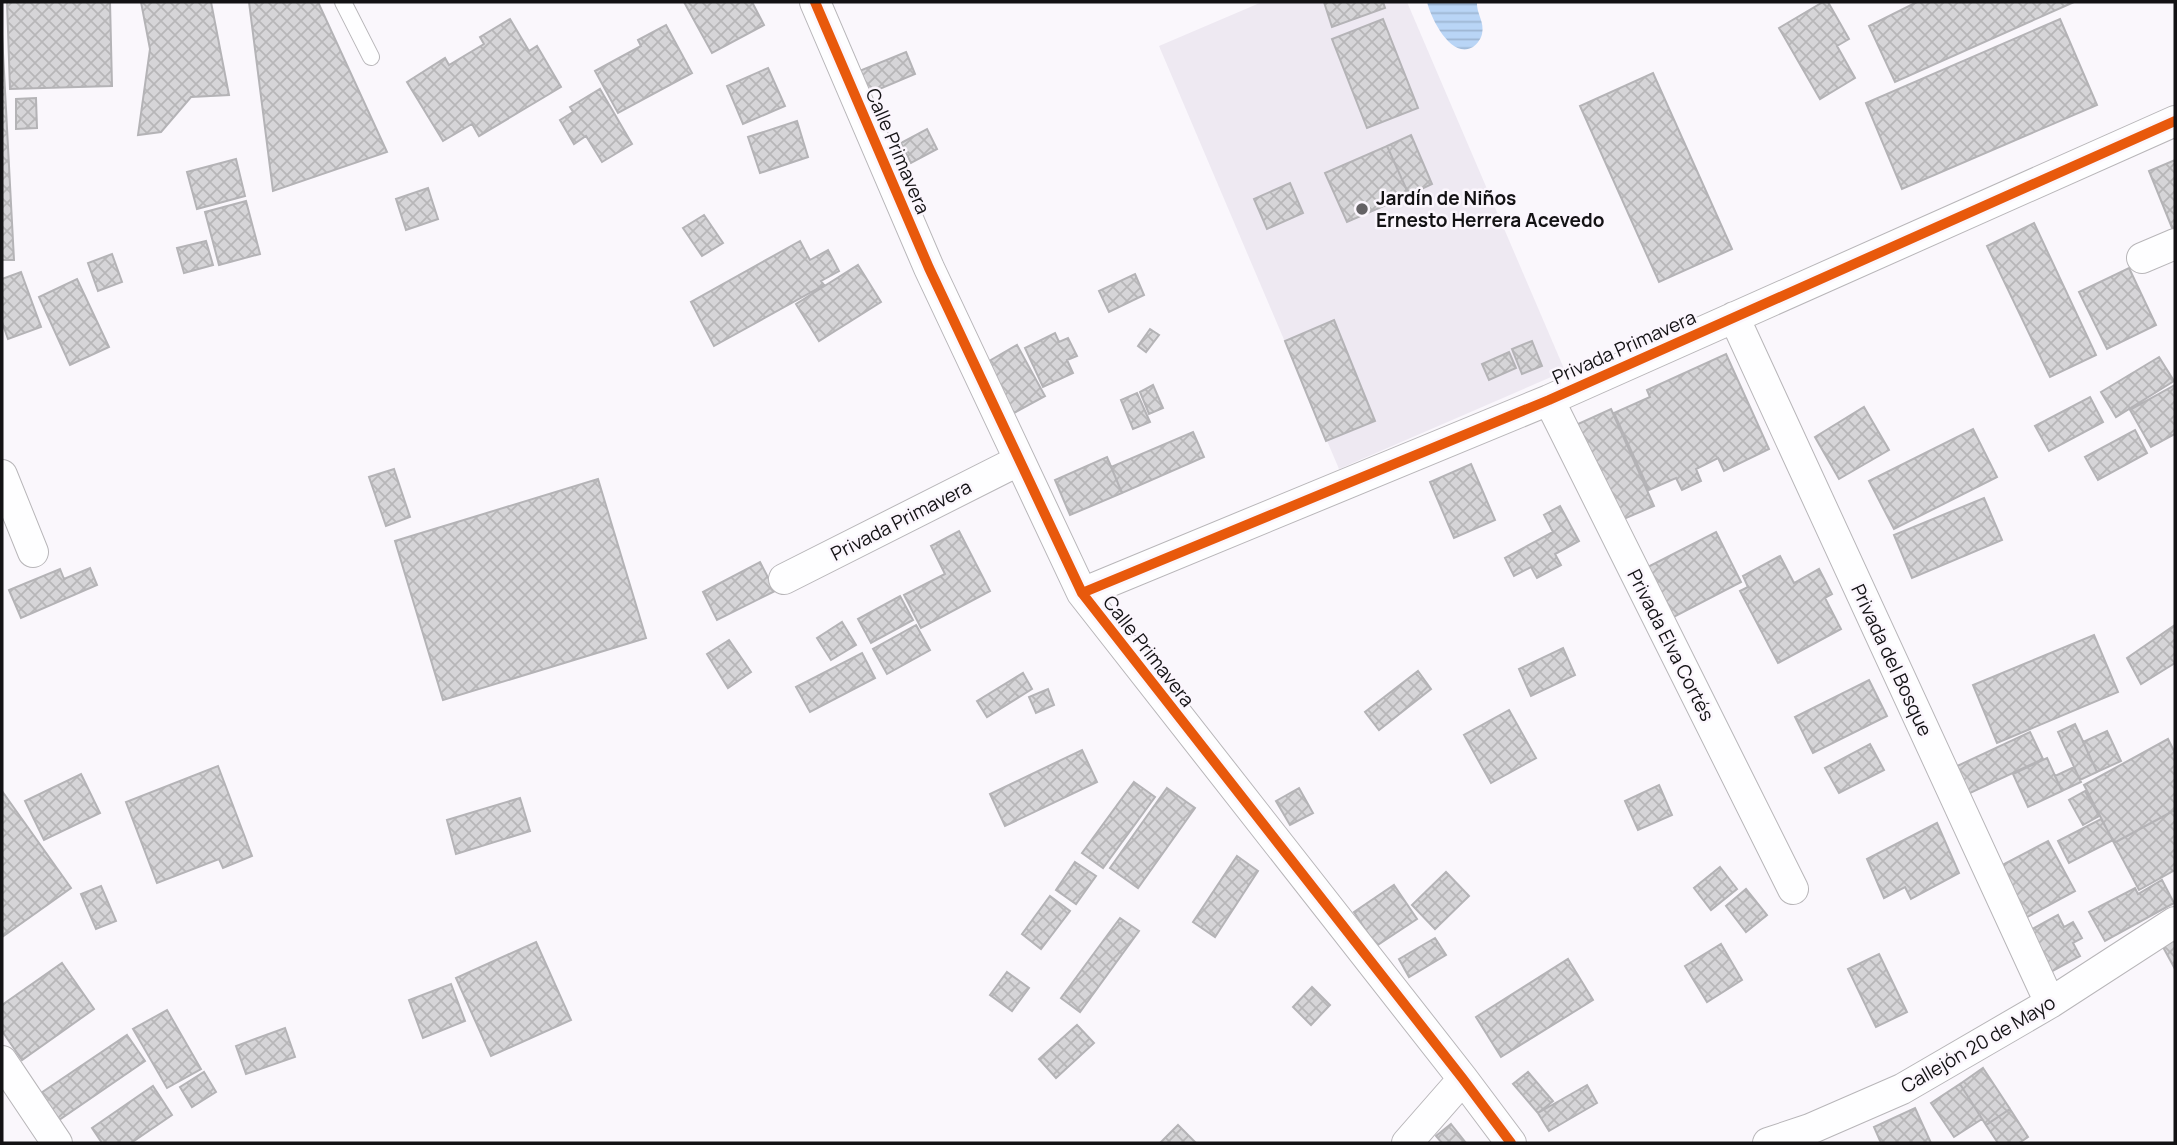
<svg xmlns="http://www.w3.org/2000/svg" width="2177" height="1145" viewBox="0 0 2177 1145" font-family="Manrope,sans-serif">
<defs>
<pattern id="water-rules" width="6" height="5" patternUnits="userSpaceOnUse" patternTransform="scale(1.75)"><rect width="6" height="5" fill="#b9d5f6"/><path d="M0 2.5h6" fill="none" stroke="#9eb6d2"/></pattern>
<pattern id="building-cross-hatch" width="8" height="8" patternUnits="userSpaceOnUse" patternTransform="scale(1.75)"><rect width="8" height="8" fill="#d6d5d8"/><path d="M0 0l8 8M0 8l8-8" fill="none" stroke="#b7b6b8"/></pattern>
</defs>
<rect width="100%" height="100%" fill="#faf7fc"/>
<path fill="#eee9f2" d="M1262,2H1407L1565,371L1339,469L1159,46Z"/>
<path fill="url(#water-rules)" d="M1427,2H1477C1476,13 1485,22 1482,34C1481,39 1477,44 1473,47C1451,60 1431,18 1427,2Z"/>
<path fill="url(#building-cross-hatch)" stroke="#b4b3b6" stroke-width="2" d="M7,2H110L112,86L10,89Z
M141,2H211L229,95L191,97L161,132L138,135L150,49Z
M249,2H318L387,152L273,191Z
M684,2H752L764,25L712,53Z
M1324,2H1383L1385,8L1332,27Z
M1823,2H1828L1849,39L1837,46L1855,78L1820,99L1779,28Z
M1917,2H2074L1895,82L1869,26Z
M510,19L529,51L537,46L561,87L479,136L472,124L443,141L407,82L445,58L449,65L484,44L480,37Z
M1383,19L1418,108L1367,128L1332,39Z
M2060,19L2097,105L1902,189L1866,103Z
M666,25L692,73L618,113L595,71L641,46L638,40Z
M2,34L14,260H2Z
M906,52L915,74L856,99L847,76Z
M768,68L785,106L743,124L727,86Z
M1653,73L1732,249L1659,282L1580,106Z
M600,89L632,144L602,162L586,136L574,144L560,120L573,112L570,107Z
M36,98L37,128L16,129V99Z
M797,121L808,157L760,173L748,137Z
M927,129L937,149L911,163L901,143Z
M1411,135L1432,184L1409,195L1387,146Z
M1387,146L1409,195L1347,222L1325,173Z
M236,159L245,196L197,209L187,172Z
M2175,160V235L2149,171Z
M1290,183L1303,213L1267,229L1254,199Z
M428,188L438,219L406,230L396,199Z
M246,201L260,254L219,265L205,212Z
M704,215L723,243L702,256L683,228Z
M2034,223L2096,355L2050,377L1987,246Z
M206,241L213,265L184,273L177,248Z
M800,241L810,260L828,250L839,271L821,281L824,285L714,346L691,302Z
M112,254L122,282L98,291L88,263Z
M858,265L881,302L819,341L796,304Z
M2129,268L2156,325L2107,349L2079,292Z
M21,272L41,327L8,339L2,322V279Z
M1135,274L1144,295L1109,312L1099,291Z
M77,279L109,347L70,365L39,297Z
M1334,320L1375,421L1326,441L1285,341Z
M1150,329L1159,335L1146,352L1138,346Z
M1055,333L1059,342L1068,338L1077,356L1067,360L1073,373L1043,387L1025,348Z
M1532,341L1542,366L1522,374L1512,349Z
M1017,345L1045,396L1005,418L977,368Z
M1509,352L1516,368L1489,380L1482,364Z
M1726,354L1769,449L1724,471L1718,458L1696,469L1701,481L1682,490L1676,478L1649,490L1614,413L1650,397L1647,390Z
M2159,357L2174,381L2116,417L2101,392Z
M1153,385L1163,408L1149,414L1140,392Z
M2175,385V434L2151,447L2130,410Z
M1137,393L1150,422L1133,429L1121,400Z
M2090,397L2103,422L2049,451L2035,426Z
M1864,407L1889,450L1839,479L1815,437Z
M1611,409L1654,506L1612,524L1567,429Z
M1973,429L1997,477L1894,529L1869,481Z
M2135,430L2147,453L2098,480L2085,457Z
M1193,432L1204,457L1122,493L1111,467Z
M1107,457L1122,493L1070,515L1055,480Z
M1471,464L1495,520L1454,538L1430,482Z
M394,469L410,517L386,526L369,477Z
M598,479L646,638L443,700L395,541Z
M1984,498L2002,540L1912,578L1894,535Z
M1560,506L1579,541L1555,554L1561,565L1537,578L1531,567L1514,576L1505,558L1553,532L1544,515Z
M959,531L990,591L921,628L904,595L945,574L931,546Z
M1716,532L1741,582L1666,621L1640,571Z
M1780,556L1794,583L1819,569L1832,594L1825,598L1841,629L1778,663L1740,591L1748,587L1743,576Z
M760,562L775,591L717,620L703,592Z
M90,568L97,585L21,618L9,590L60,569L64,579Z
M900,596L913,620L871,643L858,619Z
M842,622L856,645L831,660L817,638Z
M916,625L930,650L887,674L873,649Z
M2175,625V663L2141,684L2127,658Z
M2094,635L2118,692L1997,743L1973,685Z
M729,640L751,672L728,688L707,654Z
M1563,648L1575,675L1531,696L1519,669Z
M862,653L875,678L810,712L796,687Z
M1418,671L1431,689L1379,730L1365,712Z
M1023,673L1032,689L987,717L977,701Z
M1869,680L1887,716L1813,753L1795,717Z
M1048,689L1054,705L1036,713L1029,697Z
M1509,710L1536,758L1491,783L1464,735Z
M2075,724L2097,772L2080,780L2058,732Z
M2107,731L2121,761L2097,772L2083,742Z
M2030,732L2043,759L1968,794L1955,767Z
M2168,739L2175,753V810L2114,843L2084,785Z
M1870,744L1884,770L1839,793L1825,768Z
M1082,750L1097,782L1005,826L990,794Z
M2047,758L2062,791L2028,807L2013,774Z
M218,766L252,856L223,868L219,859L157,883L126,802Z
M2074,767L2081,782L2062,791L2055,776Z
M81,774L100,813L44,840L25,801Z
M1134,782L1155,797L1103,868L1082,853Z
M1659,785L1672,815L1638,830L1625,801Z
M1167,788L1195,808L1138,888L1110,868Z
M1299,788L1313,813L1290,825L1276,801Z
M2,791L71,888L2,937Z
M2085,791L2099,816L2083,825L2069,800Z
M520,798L530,831L456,854L447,820Z
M2175,810V870L2139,890L2114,843Z
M2101,819L2113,840L2069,863L2058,841Z
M1937,823L1959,873L1911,899L1905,887L1884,898L1867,859Z
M2048,841L2075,891L2020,921L1993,870Z
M1237,856L1258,871L1215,937L1193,922Z
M1075,862L1096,876L1076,904L1056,890Z
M1720,867L1737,889L1711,910L1694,888Z
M1446,872L1469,896L1435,929L1412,905Z
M2162,880L2174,903L2105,941L2089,912L2135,888L2138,894Z
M1394,885L1417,919L1376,946L1354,912Z
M101,886L116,921L96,929L81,894Z
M1746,889L1767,915L1746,932L1726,906Z
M1050,896L1070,911L1041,949L1022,934Z
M2058,915L2064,927L2073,922L2082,938L2073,943L2080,956L2049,973L2027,932Z
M1120,918L1139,931L1080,1012L1061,998Z
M1435,938L1446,955L1409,977L1399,959Z
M2175,939V969L2163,947Z
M536,942L571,1020L491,1056L456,978Z
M1721,944L1742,980L1707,1002L1685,966Z
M1879,954L1907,1012L1876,1027L1848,969Z
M1568,959L1593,1000L1501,1057L1476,1017Z
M62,963L94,1009L22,1060L2,1031V1005Z
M1007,972L1029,988L1012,1011L990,995Z
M451,984L465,1021L423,1038L409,1000Z
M1312,987L1330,1005L1311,1025L1293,1007Z
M167,1010L201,1069L167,1088L133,1029Z
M1077,1025L1094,1043L1056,1078L1039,1059Z
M285,1028L295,1057L246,1074L236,1046Z
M127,1035L145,1061L59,1120L41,1093Z
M1983,1068L2010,1109L1986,1125L1960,1084Z
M204,1072L216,1092L192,1107L180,1087Z
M1528,1072L1553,1101L1538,1113L1513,1084Z
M1960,1084L1982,1119L1954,1137L1931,1103Z
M1587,1085L1597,1103L1549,1131L1538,1113Z
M153,1086L172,1115L131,1143H102L92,1128Z
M1915,1108L1931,1143H1881L1874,1127Z
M2010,1109L2028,1137L2019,1143H1998L1986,1125Z
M1451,1124L1466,1143H1442L1436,1136Z
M1178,1125L1196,1143H1160Z"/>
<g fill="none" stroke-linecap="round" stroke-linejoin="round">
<defs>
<path id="lane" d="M343,2L371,57"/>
<path id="street" d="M815,2L929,268L1082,593L1463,1079L1511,1143
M2142,258L2175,244
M1734,317L2050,1003
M1549,400L1793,889
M2,475L33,552
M784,579L1018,461
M1082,593L1549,400L2175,121
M2,1061L57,1143
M1407,1143L1463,1079
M1768,1143L1810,1129L1902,1089L2050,1003L2175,922"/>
</defs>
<use href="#lane" stroke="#b8b6b9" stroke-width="18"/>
<use href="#street" stroke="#b8b6b9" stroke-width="32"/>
<use href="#lane" stroke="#fefeff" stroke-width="16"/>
<use href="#street" stroke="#fefeff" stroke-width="30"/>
<defs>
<path id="cycleway" d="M815,2L929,268L1082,593L1463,1079L1511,1143
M1082,593L1549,400L2175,121"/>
</defs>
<use href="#cycleway" stroke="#fbf6fd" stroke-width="15"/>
<use href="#cycleway" stroke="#e8590c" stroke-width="10"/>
</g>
<circle fill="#646265" stroke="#fbf6fd" stroke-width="2.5" cx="1362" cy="209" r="7"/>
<g text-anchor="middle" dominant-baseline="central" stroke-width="5" stroke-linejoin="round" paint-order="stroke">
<g font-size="19" fill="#131214" stroke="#fbf6fd">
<text transform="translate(898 151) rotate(67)">Calle Primavera</text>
<text transform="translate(1624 347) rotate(-24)">Privada Primavera</text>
<text transform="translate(901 520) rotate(-27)">Privada Primavera</text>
<text transform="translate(1671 645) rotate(63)">Privada Elva Cortés</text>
<text transform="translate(1149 651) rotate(52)">Calle Primavera</text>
<text transform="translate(1892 660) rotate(65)">Privada del Bosque</text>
<text transform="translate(1978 1044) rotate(-30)">Callejón 20 de Mayo</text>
</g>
<g font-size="19" font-weight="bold" fill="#131214" stroke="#fbf6fd" text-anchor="start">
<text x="1376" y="198">Jardín de Niños<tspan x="1376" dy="22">Ernesto Herrera Acevedo</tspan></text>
</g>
</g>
<rect width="2177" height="1145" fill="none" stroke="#131214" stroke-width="7"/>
</svg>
